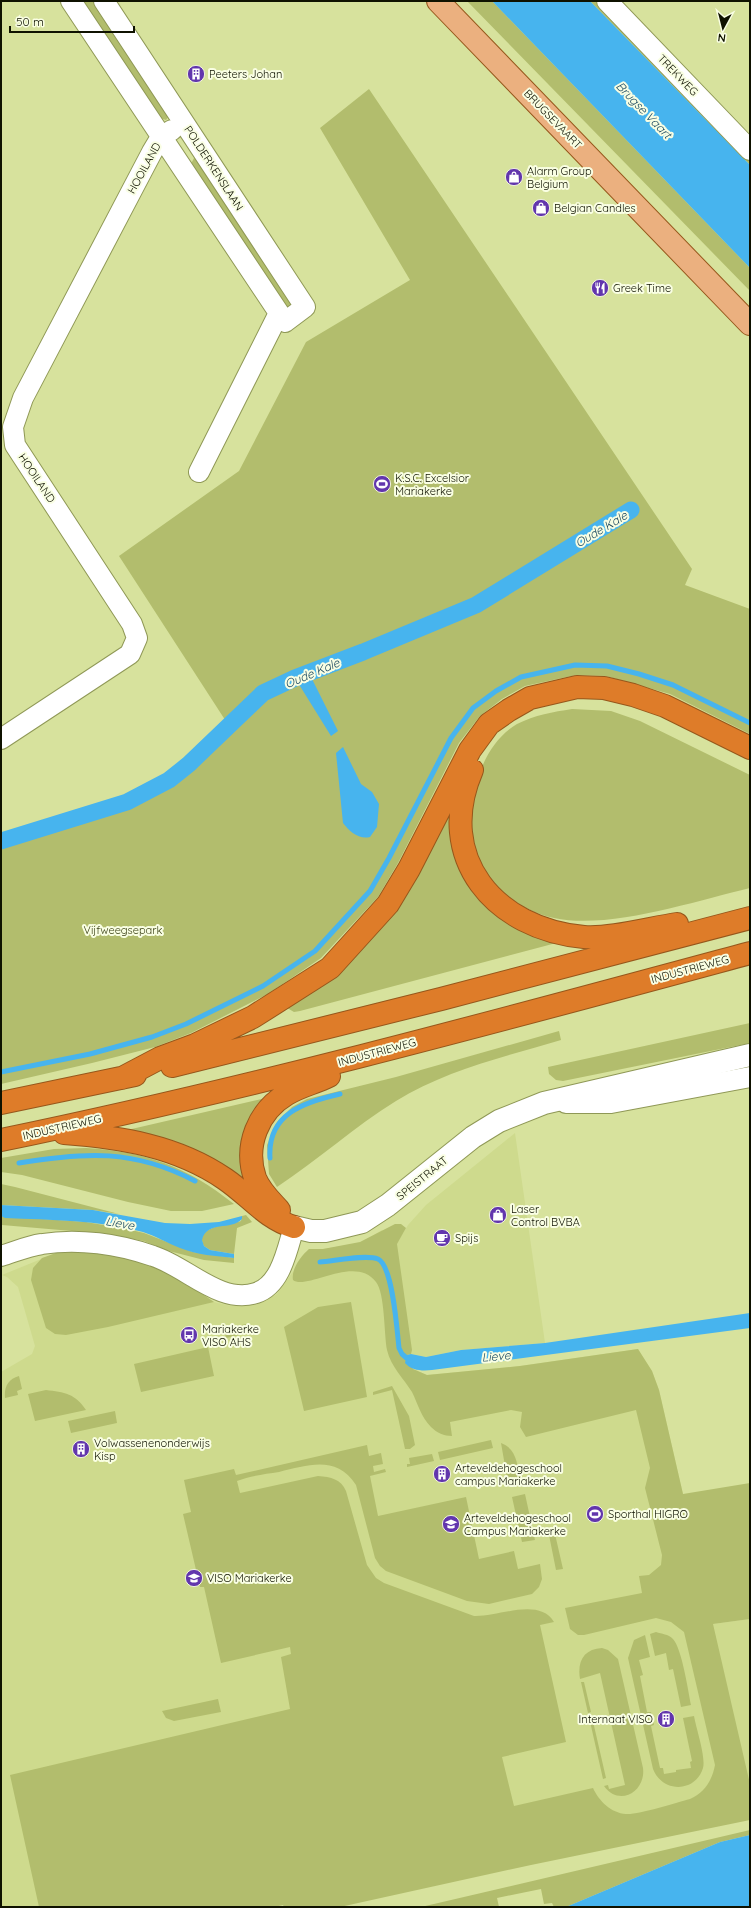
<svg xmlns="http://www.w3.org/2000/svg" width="751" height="1908" viewBox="0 0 751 1908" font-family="Quicksand,sans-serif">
<rect width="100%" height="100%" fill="#d7e29d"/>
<path fill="#ceda8d" d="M515,1133L545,1343L461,1350L426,1357L411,1354L413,1369L427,1375L520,1366L638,1349L652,1371L659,1390L713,1624L750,1619V1804L274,1907H1V1372L32,1354L35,1346L18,1287L7,1277L2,1275L56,1253L164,1268L214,1302L231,1306L256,1305L277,1294L309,1249H323L360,1243L382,1230L397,1243L408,1225L426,1205Z"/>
<path fill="#b2bd6d" d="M83,1H94L170,115L166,120L160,118Z
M467,1H492L750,268V291Z
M590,1H598L750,158V165Z
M369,89L692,569L685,585L750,609V734L670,694L606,676L576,675L525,686L502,699L480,716L459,743L398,863L378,897L321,958L268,994L191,1033L155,1047L92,1063L1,1084V841L127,802L169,780L229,726L119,556L239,471L306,342L410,280L320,128Z
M200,157L294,300L291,306H286L191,164L194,158Z
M572,709L611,711L640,721L750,775V888C695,901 609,930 554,918C504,907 468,864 470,811C470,803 474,793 476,785C482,761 495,737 517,724C535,715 553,712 572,709Z
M453,795L457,859L468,884L498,916L519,929L560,942L300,1011L294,1012L282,1005L321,978Z
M750,1023V1043L563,1081L556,1080L549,1074L548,1067Z
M559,1031L561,1040C504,1057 446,1070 396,1101C354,1127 318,1160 277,1187L269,1174L267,1145L277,1122L292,1107L307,1099L396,1077Z
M266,1098L244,1176L241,1177L123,1131Z
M86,1148C147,1152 186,1166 234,1204L202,1211H171L128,1202L22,1175L1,1172V1158L54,1149Z
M1,1184L15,1187L119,1214L93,1210L1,1205Z
M246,1215L252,1222L237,1228L234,1254L210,1250L204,1246C193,1226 229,1225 241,1221L242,1216Z
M1,1216L86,1222L127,1229L144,1233L193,1252L234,1258V1263L204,1260L165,1250L144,1241L107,1234L2,1225Z
M395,1224H401L406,1228L397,1244L412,1350L411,1354L407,1355L413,1369L427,1375L520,1366L638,1349L652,1371L659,1390L683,1494L750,1483V1619L713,1624L750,1784V1820L531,1865L340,1907H284L283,1905L274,1907H39L10,1775L290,1709L281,1657L291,1654L290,1647L221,1663L204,1587H200L183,1514L191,1512L184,1480L234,1469L236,1475L367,1445L369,1456L381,1453L383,1464L373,1466L374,1472L385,1469L386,1472L370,1476L378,1516L466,1497L479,1559L514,1551L518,1569L540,1564L542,1579L539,1587L532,1594L489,1604L467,1601L386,1571L380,1566L375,1558L356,1485C336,1455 309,1465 279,1472C265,1474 250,1476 237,1481L240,1493L318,1476C331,1477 341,1479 346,1491L367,1565L376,1578L384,1583L474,1616C498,1617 539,1597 554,1622L540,1625L566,1742L502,1757L514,1806L593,1788C599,1801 611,1813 626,1814C638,1815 675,1803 690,1799C704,1793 712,1781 715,1765L684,1632L671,1622L656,1618L584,1635H578L570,1629L565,1608L642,1593L639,1576L649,1575L661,1565L662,1555L645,1488L650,1468L636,1410L526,1437L520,1427L522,1412L511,1410L450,1422L452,1436C444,1436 437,1433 431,1427C421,1417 418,1404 412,1392C404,1379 391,1367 387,1350C384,1334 385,1293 376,1282C355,1254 306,1291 293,1280C291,1269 301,1256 309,1249H323L360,1242Z
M90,1251L117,1254L164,1268L214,1302L108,1327L66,1335L55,1334L46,1328L31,1280L33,1268L42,1258L56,1253Z
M351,1302L367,1397L304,1411L284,1327L318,1307Z
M246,1324L252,1325L256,1331L226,1338L224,1329Z
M208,1347L214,1376L141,1392L134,1364Z
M19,1376L22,1389L17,1391L18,1395L5,1398C4,1387 8,1379 19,1376Z
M392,1386L409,1416L415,1445L410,1449H405L392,1390L373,1395V1392Z
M46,1390C64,1392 76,1394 86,1410L35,1421L28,1394Z
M115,1411L117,1423L71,1433L68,1421Z
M491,1440L493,1448L440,1460L438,1452Z
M501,1443C517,1449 517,1465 521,1480L508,1483Z
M432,1454L434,1461L407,1467V1464H410L409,1458Z
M525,1494L535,1540L522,1542L512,1497Z
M555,1534L563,1569L556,1570L549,1535Z
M656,1632C662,1634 668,1634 673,1639C682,1649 688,1690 691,1705L681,1707L673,1669L669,1670L666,1653L655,1656L650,1634Z
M645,1635L650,1657L639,1660L643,1675L640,1676L647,1712H651L654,1725L651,1726L660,1768H663L664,1774L676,1772V1770L691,1768L690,1762L692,1761L683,1718L694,1716C696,1728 706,1757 703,1768C696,1792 663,1794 653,1769L628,1658L634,1640Z
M602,1648L608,1650L618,1659L643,1768C646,1792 619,1807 604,1786L608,1785L609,1789L625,1785L600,1673L580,1679C577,1661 584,1649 602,1648Z
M581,1682H584L591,1712L588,1713Z
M218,1699L221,1712L174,1721L166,1718L162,1711Z
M589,1717H592L606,1778L603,1779Z
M750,1830V1835L720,1842L566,1907H554L552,1903L544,1904L541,1889L497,1898L499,1907H421Z"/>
<path fill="#47b4ee" d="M492,1H590L750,165V268Z
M309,673L338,731L331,736L295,678Z
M343,747L361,784L372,792L379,804L377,827L370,837C359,840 349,831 343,823L336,753Z
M1,1205L93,1210L165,1223L190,1224L219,1222L242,1216V1219C231,1231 207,1220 202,1240L204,1246L210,1250L234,1254V1258C216,1256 197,1255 180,1248C167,1243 156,1236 143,1232C98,1220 51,1220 5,1218L1,1216Z
M750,1313V1328L432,1370C423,1371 412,1371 405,1363L407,1355L411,1354L426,1357L461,1350L545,1343Z
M750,1835V1907H566L720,1842Z"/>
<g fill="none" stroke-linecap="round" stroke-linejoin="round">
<path stroke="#47b4ee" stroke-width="5" d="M1,1072L90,1054L152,1037L186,1024L263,986L315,951L370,891L389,858L451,738L473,708L496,691L521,677L575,665L607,666L639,674L673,685L750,723
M270,1158C267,1114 304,1102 340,1094
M19,1163C85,1152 134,1149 195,1181
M320,1262C334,1261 366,1254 378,1259C393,1266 397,1331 399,1348L402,1354L410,1361"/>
<path stroke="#47b4ee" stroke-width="17" d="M1,841L127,802L169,780L189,764L263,693L295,678L363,652L476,605L631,510"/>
<defs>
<path id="street" d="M71,1L285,322L305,307L104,1
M607,1L750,150
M199,472L279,313
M1,739L130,654L137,638L132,624L15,445L13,427L23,398L152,152L161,137L172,130
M566,1103H611L750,1077
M1,1256C14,1252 28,1246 42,1244C78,1238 119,1244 153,1256C186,1266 220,1305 256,1293C281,1285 287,1250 294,1227"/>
<path id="secondary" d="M294,1227L311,1231H325L362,1222L388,1205L473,1137L499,1121L544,1103L750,1055"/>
<path id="primary" d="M438,1L750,324"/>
<path id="highway" d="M472,770C434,858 495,929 584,937C610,939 650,928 677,924
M172,1066L441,999L750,918
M122,1078L160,1058L195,1045L253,1017L330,968L388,904L409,869L470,750L489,724L509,710L530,698L577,687L604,688L633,695L665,706L750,748
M1,1103L135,1075
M64,1133C120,1137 177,1146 225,1179C250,1196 265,1218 294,1227
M1,1140C253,1088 502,1020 750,953
M279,1210C270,1200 260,1191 255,1178C244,1146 258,1111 287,1094C300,1086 315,1083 329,1076"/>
</defs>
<use href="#street" stroke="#8f9856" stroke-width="22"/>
<use href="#secondary" stroke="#8f9856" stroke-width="24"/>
<use href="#primary" stroke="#96571b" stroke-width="24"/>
<use href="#highway" stroke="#96571b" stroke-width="24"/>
<use href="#street" stroke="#fff" stroke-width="20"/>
<use href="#secondary" stroke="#fff" stroke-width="22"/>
<use href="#primary" stroke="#ebb07f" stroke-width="22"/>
<use href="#highway" stroke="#de7c29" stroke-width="22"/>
</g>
<defs>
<symbol id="building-disc" viewBox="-11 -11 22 22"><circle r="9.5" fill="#6236ad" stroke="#f9fee3"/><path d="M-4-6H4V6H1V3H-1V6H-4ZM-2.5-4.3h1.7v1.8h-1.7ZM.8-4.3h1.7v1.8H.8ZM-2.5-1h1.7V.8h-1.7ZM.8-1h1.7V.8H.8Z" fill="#fff"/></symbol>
<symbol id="shop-disc" viewBox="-11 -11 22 22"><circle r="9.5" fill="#6236ad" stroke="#f9fee3"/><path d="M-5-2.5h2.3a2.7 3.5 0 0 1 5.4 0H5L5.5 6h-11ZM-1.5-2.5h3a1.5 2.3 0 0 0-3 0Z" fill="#fff"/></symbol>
<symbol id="restaurant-disc" viewBox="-11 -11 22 22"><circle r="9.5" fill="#6236ad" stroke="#f9fee3"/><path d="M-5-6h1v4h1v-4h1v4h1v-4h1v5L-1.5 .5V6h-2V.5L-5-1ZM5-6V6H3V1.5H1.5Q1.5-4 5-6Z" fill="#fff"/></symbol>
<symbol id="stadium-disc" viewBox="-11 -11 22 22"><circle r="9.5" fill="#6236ad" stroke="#f9fee3"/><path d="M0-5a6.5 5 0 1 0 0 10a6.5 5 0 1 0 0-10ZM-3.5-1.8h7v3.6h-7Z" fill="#fff"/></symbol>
<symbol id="cafe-disc" viewBox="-11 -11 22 22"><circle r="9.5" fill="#6236ad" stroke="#f9fee3"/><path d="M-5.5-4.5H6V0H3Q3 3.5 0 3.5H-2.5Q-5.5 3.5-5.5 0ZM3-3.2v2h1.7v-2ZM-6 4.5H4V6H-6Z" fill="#fff"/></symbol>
<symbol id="bus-disc" viewBox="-11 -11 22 22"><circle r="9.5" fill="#6236ad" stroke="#f9fee3"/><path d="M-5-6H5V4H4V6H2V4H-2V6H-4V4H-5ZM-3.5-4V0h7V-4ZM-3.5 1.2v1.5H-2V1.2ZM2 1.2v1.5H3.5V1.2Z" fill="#fff"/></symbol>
<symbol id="university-disc" viewBox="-11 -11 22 22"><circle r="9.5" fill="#6236ad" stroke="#f9fee3"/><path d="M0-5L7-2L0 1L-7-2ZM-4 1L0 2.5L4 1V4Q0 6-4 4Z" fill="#fff"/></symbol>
<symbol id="school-disc" viewBox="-11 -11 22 22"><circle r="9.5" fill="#6236ad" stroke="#f9fee3"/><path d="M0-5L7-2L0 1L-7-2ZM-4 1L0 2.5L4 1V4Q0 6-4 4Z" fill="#fff"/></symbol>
</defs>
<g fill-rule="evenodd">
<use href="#building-disc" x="186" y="64" width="20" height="20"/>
<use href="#shop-disc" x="504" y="167" width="20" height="20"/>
<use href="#shop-disc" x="531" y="198" width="20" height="20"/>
<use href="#restaurant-disc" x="590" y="278" width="20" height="20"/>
<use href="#stadium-disc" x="372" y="474" width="20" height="20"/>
<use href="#shop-disc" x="488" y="1205" width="20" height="20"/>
<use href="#cafe-disc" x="432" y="1228" width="20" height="20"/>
<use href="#bus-disc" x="179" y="1325" width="20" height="20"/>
<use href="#building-disc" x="71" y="1439" width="20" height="20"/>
<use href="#building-disc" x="432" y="1464" width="20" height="20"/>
<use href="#stadium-disc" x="585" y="1504" width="20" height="20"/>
<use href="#university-disc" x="441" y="1514" width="20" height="20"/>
<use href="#school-disc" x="184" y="1568" width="20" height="20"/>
<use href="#building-disc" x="656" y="1709" width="20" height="20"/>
</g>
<g text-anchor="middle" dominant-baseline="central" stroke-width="4" stroke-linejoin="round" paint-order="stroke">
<g font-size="11" fill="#0f1200" stroke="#f9fee3" text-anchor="start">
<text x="209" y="74">Peeters Johan</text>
<text x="527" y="171">Alarm Group<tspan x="527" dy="13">Belgium</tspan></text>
<text x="554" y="208">Belgian Candles</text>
<text x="613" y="288">Greek Time</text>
<text x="395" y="478">K.S.C. Excelsior<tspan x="395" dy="13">Mariakerke</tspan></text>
<text x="511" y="1209">Laser<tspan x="511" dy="13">Control BVBA</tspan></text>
<text x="455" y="1238">Spijs</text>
<text x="202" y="1329">Mariakerke<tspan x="202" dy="13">VISO AHS</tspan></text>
<text x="94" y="1443">Volwassenenonderwijs<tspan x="94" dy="13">Kisp</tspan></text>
<text x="455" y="1468">Arteveldehogeschool<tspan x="455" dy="13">campus Mariakerke</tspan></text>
<text x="608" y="1514">Sporthal HIGRO</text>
<text x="464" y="1518">Arteveldehogeschool<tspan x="464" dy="13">Campus Mariakerke</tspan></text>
<text x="207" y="1578">VISO Mariakerke</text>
<text x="653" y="1719" text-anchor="end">Internaat VISO</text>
</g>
<g font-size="11" fill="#0f1200" stroke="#f9fee3">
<text transform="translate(678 75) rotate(46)">TREKWEG</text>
<text transform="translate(553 119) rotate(46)">BRUGSEVAART</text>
<text transform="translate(144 168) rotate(-61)">HOOILAND</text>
<text transform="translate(214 168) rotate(57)">POLDERKENSLAAN</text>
<text transform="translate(37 478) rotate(56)">HOOILAND</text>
<text transform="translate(690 969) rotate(-15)">INDUSTRIEWEG</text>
<text transform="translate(377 1052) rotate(-15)">INDUSTRIEWEG</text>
<text transform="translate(62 1127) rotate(-13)">INDUSTRIEWEG</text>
<text transform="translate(422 1178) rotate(-39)">SPEISTRAAT</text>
</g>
<g font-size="11" fill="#383e13" stroke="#f9fee3">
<text x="123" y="930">Vijfweegsepark</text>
</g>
<g font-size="12" font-style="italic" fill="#1c4961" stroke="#f9fee3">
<text transform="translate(644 110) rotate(46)">Brugse Vaart</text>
<text transform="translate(601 529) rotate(-31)">Oude Kale</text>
<text transform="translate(312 673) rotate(-23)">Oude Kale</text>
<text transform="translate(120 1223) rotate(10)">Lieve</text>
<text transform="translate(496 1356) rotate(-5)">Lieve</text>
</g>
</g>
<rect width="751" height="1908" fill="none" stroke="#0f1200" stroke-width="4"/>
<g transform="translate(723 28) rotate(187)" stroke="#f9fee3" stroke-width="3" paint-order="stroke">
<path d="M0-3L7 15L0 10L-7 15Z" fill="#0f1200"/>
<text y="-6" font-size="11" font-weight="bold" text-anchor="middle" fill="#0f1200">N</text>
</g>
<path d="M10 26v6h124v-6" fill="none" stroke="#0f1200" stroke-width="2"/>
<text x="16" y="26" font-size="12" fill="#0f1200" stroke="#f9fee3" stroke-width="3" paint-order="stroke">50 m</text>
</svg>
